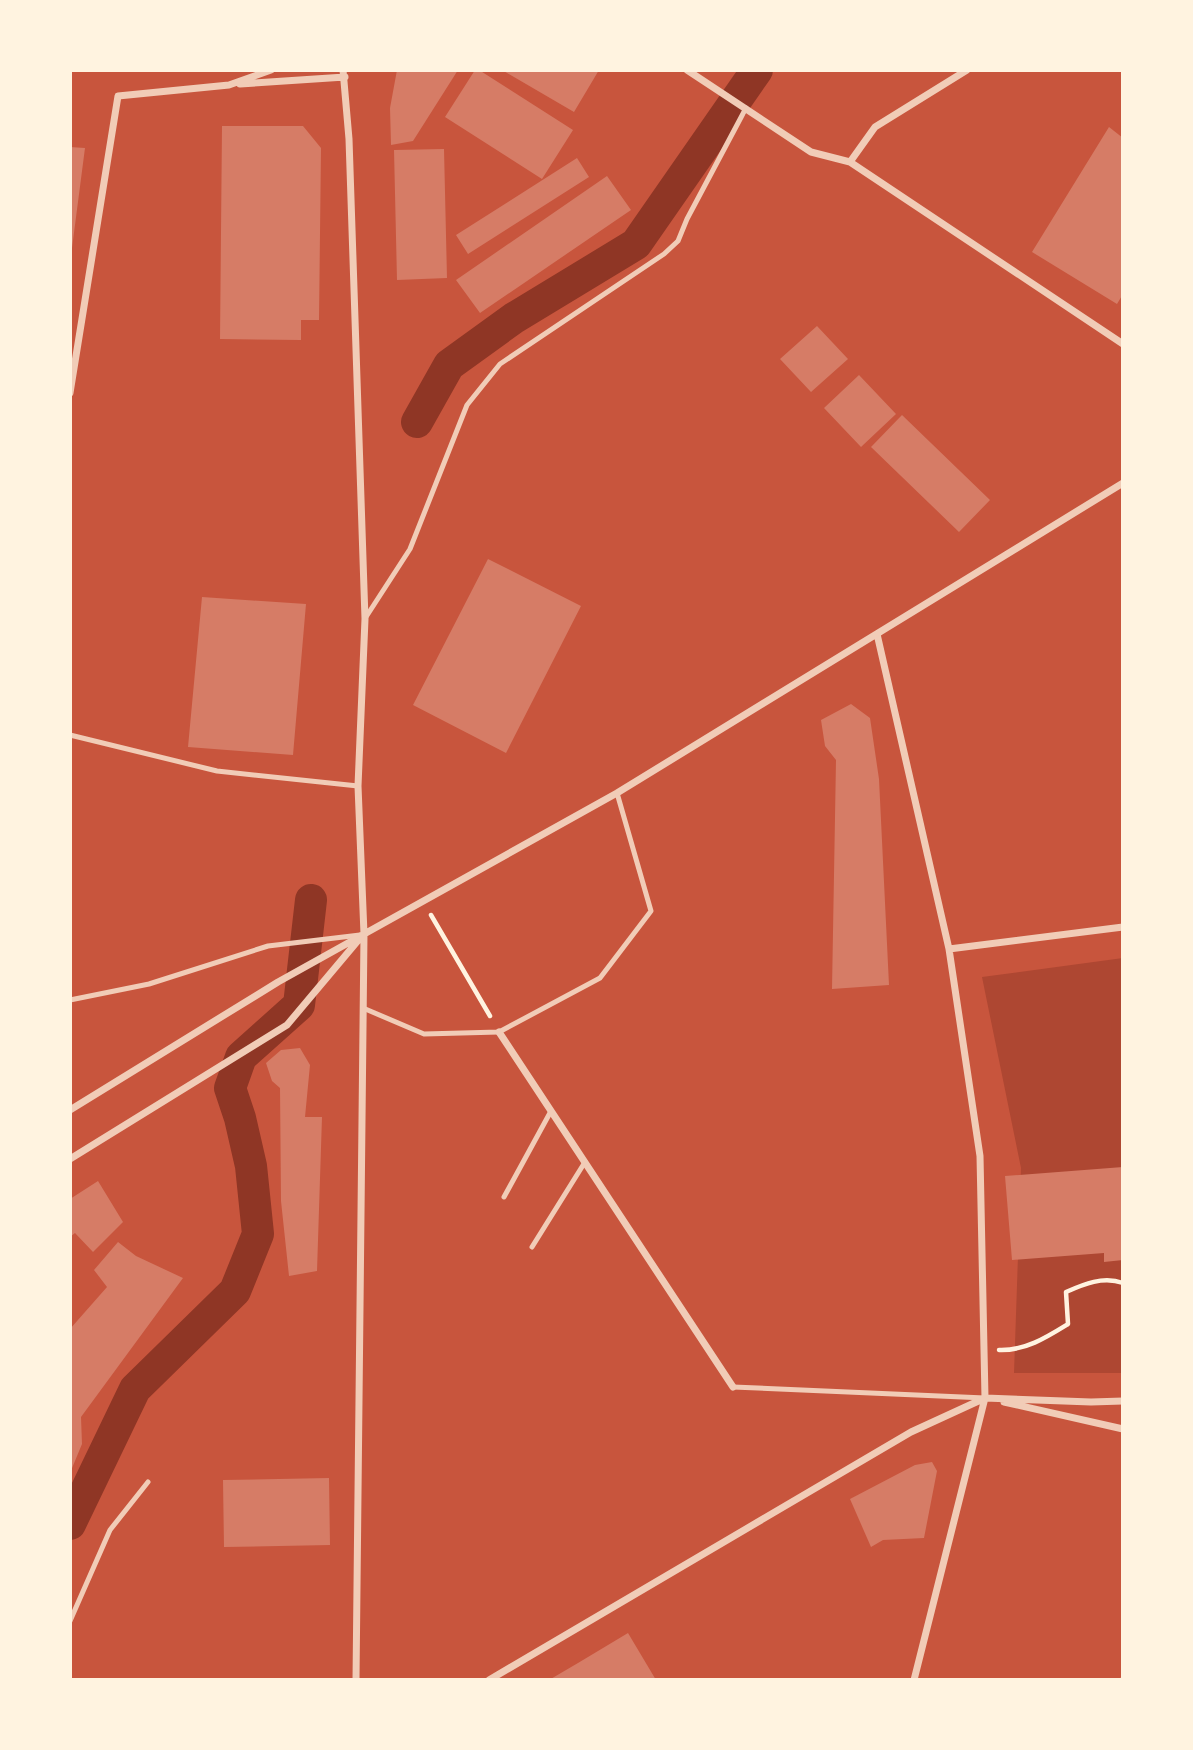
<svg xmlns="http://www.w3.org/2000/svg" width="1193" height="1750" viewBox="0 0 1193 1750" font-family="Jost,sans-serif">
<rect width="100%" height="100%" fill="#c8553d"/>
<path fill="#ae4732" d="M1123,958V1373H1014L1021,1168L982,977Z"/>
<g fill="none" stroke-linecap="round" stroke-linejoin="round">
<path stroke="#8f3625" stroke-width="32" d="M417,422L449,365L514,318L636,244L757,70
M70,1524L135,1389L235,1291L258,1234L251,1166L240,1118L230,1088L241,1057L299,1005L311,900"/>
</g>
<path fill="#d67c66" d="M397,70H458L413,141L391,145L390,108Z
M475,70H479L573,130L542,179L445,117Z
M502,70H599L574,112Z
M222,126H303L321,148L319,320H301V340L220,339Z
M1109,127L1123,138V294L1117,304L1032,252Z
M70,147L85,148L72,248H70Z
M444,149L447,278L397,280L394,150Z
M577,158L589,177L468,254L456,235Z
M607,176L631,210L480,313L456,280Z
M817,326L848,359L811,392L780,359Z
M859,375L896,414L861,447L824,408Z
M902,415L990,500L959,532L871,447Z
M488,559L581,606L506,753L413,705Z
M202,597L306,604L293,755L188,747Z
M851,704L870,718L879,779L889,985L832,989L836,760L825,746L821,720Z
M300,1048L310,1065L305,1117H322L317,1271L289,1276L281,1201L280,1088L272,1081L266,1063L281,1050Z
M1123,1167V1260L1104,1262V1253L1012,1260L1005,1176Z
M98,1181L123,1222L93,1252L75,1233L70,1237V1199Z
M118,1242L136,1256L183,1278L81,1417L82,1444L70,1473V1329L107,1287L94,1270Z
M932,1462L937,1471L924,1538L883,1540L871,1547L850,1499L915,1465Z
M329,1478L330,1545L224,1547L223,1480Z
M628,1633L656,1680H549L578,1663Z"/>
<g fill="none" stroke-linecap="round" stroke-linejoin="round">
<path stroke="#fff3e0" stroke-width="4.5" d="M431,915L490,1016
M999,1350C1025,1351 1047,1337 1068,1324L1066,1292C1084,1284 1103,1276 1123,1283"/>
<path stroke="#f1ccb7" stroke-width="5" d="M366,617L410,549L467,405L500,364L664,254L678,241L687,219L746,108
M70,735L217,771L358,786
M70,1000L149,984L268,946L360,935
M363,1008L424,1034L499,1032L600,978L651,911L617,793
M504,1197L551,1111
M532,1247L585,1162
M733,1387L985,1398
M70,1621L110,1530L148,1482
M1122,1680L1123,1679"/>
<path stroke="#f1ccb7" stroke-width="7" d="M343,70L349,139L365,619L358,786L364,934L356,1680
M687,70L811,152L850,162L1123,344
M240,84L345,77
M850,162L875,127L967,70
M70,393L118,96L229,85L271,70
M877,634L949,949L980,1156L985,1398L914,1680
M949,949L1123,927
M499,1032L733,1387
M70,1110L278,982L617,793L1123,483
M70,1159L287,1025L361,937
M1004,1402L1123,1429
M489,1680L911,1432L985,1398L1091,1402L1123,1401"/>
</g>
<rect width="1193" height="1750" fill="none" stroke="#fff3e0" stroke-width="144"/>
</svg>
